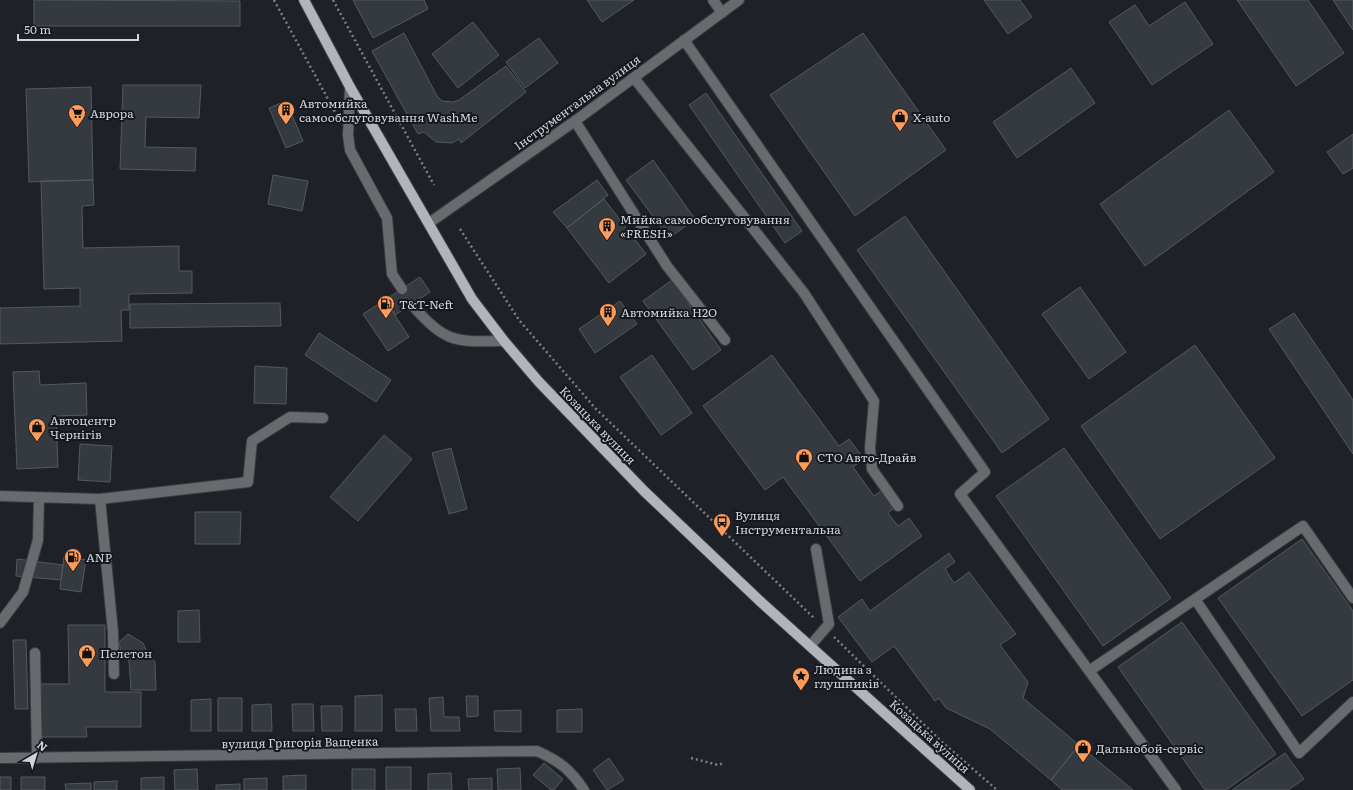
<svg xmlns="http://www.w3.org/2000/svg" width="1353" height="790" viewBox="0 0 1353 790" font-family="Literata,serif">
<rect width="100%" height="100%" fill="#1e2228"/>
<path fill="#353940" stroke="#54585f" d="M34,0L240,1V26H34Z
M353,0H424L428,9L373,38Z
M587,0H634L602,22Z
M984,0H1020L1032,17L1008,34Z
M1237,0H1308L1344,53L1296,86Z
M1333,0H1353V30Z
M1185,2L1213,44L1152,85L1109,22L1135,5L1149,26Z
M473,22L499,55L458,88L432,54Z
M404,33L437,96L442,101L453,102L459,100L506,66L526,92L461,143L459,139L452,143L436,142L424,132L418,134L372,51Z
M863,33L946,150L855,216L770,95Z
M539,38L558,63L525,88L506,62Z
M1071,68L1095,103L1017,158L993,122Z
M123,85H201L199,118L146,117L145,147L196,148L195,171L120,169Z
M91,87L93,180L29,182L26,89Z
M706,93L802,231L785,243L689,105Z
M286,101L303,141L286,148L269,108Z
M1229,110L1274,172L1145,266L1100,204Z
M1353,134V168L1343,174L1327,152Z
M653,160L695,219L669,238L626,180Z
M273,175L308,181L302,211L268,204Z
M93,180L94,205L82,206L83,248L179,246V271H192V293L129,294V310H121L122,341L0,344V308L80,306V288L44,289L41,181Z
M597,180L608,195L567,228L553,212Z
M604,199L646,254L609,283L567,228Z
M905,216L1049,419L1002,453L857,250Z
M420,277L430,292L395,315L385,300Z
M672,280L721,350L693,370L643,301Z
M1080,287L1126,352L1089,379L1042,314Z
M385,300L409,337L388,351L363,314Z
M620,301L637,324L595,353L579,329Z
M280,303L281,326L130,328V304Z
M1294,313L1353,400V454L1269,329Z
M319,333L391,380L376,402L305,355Z
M1195,345L1275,458L1160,539L1081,426Z
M652,355L692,413L661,435L620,377Z
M772,355L839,446L849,439L864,459L853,467L874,496L884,489L897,506L888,513L898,526L909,518L922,536L860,581L783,477L765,490L703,406Z
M255,366L287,368L286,404L254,403Z
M39,371L40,385L86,383L87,415L56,416L58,467L17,469L13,372Z
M384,435L412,459L358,521L330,497Z
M80,444L112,446L110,482L78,480Z
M451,448L467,509L449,514L432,453Z
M1064,448L1171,598L1103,646L996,496Z
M195,512H241L240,544H195Z
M1302,539L1353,611V680L1302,716L1218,598Z
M949,553L955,562L945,569L954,583L969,572L1016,634L1000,645L1028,682L1023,698L1079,745L1051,780L990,729L946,708L939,698L935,701L894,646L872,662L838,617L862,599L870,611Z
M64,557L86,560L81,592L60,589Z
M17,559L63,565L61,580L16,576Z
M199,610L200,642H178V611Z
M1182,622L1276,754L1226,790H1205L1118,667Z
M68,625H105V692H141V727H86L87,737H41V684H69Z
M128,634L143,643L148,654L155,662L156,690H131L129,661L121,653L119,642Z
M13,640H26L28,709H15Z
M382,695V731H355V696Z
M466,696H478V716L467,717Z
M443,697L444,717H459L460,731H431L429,698Z
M218,698H242V731H218Z
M211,699V731H191V700Z
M271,704L272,731H252V705Z
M292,704H313L314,731H293Z
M321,706H342V731H322Z
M395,709H416L417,731H396Z
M582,709V732H557V710Z
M521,710V732L495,731L494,711Z
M1079,745L1133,790H1062L1051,780Z
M1285,753L1304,779L1288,790H1232Z
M609,758L624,780L607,790L593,770Z
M544,763L563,779L554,790H551L533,775Z
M386,767H411V790H386Z
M520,768L521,790H498L497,769Z
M197,769L198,790H175L174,770Z
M352,769H375V790H352Z
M451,773L452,790H428V774Z
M306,775V790H283V776Z
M0,777H11V790H0Z
M21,777H45V790H21Z
M164,777V790H141V778Z
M267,778V790H244V779Z
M492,778V790H469L468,779Z
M117,781V790H94V782Z
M91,783V790H66L65,784Z
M240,784V790H216V785Z"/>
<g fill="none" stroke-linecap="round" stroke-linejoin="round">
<path stroke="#393d42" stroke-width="10" stroke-dasharray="10 5" stroke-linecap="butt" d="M402,289L411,304"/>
<defs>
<path id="minor" d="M713,0L722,13
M684,40L985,472L960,494L1176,790
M634,78L804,293L874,401L870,448L872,469L898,506
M350,87L348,135L350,150L387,218L392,274L402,289
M575,121L667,266L725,340
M429,223L575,121L739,0
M411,304C446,343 453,342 504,341
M0,496L100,499L248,482L252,441L290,417L323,418
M100,499L113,632L114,674
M1195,599L1299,753L1353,702
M0,623L23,592L38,540L39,498
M810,646L829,624L816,549
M35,653L37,758
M1089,671L1303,526L1353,598
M0,758L537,751C559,761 570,769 584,790"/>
<path id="major" d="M304,0L350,87L472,299L504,341L539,382L644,491L762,603L970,790"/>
</defs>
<use href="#minor" stroke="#3a3e44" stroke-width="12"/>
<use href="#major" stroke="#3a3e44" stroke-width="12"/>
<path stroke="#7c7f84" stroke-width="2.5" stroke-dasharray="2 3" stroke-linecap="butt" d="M274,0L335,112
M333,0L434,185
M460,229L519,320L596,409L814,618
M834,637L942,742L997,790
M691,758L718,765L724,763"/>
<use href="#minor" stroke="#686a6e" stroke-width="10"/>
<use href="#major" stroke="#b0b4bb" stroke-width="10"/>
</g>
<defs>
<symbol id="building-pin" viewBox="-11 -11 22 30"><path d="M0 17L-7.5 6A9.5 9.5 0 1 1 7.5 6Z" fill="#fe9b58" stroke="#15181e"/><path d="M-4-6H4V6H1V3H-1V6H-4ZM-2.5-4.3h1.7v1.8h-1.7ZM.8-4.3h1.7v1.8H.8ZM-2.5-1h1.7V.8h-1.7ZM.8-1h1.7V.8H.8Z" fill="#111"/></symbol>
<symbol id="supermarket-pin" viewBox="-11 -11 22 30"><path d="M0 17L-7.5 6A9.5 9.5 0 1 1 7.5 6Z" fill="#fe9b58" stroke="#15181e"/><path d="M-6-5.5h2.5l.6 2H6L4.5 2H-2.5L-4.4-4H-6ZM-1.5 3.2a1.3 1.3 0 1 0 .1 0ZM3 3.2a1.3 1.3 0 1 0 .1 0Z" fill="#111"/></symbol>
<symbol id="shop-pin" viewBox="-11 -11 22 30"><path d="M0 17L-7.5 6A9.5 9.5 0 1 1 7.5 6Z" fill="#fe9b58" stroke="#15181e"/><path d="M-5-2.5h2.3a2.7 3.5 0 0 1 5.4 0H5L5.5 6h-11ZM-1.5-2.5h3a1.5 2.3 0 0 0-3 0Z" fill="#111"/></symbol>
<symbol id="fuel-pin" viewBox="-11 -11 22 30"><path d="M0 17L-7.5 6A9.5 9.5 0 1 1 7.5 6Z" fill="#fe9b58" stroke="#15181e"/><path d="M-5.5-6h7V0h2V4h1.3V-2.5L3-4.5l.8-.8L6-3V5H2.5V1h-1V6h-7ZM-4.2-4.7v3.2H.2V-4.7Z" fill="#111"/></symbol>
<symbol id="bus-pin" viewBox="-11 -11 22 30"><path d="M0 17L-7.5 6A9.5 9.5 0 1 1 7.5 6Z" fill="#fe9b58" stroke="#15181e"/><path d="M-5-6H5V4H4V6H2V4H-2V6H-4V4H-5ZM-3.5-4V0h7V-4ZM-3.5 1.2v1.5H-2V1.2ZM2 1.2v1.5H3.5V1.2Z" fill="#111"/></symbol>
<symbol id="sight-pin" viewBox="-11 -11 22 30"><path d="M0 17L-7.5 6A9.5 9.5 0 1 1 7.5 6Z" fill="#fe9b58" stroke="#15181e"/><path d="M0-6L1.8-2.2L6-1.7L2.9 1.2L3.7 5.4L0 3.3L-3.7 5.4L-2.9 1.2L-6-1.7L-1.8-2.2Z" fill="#111"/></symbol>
</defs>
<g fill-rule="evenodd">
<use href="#building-pin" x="276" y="100" width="20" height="27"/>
<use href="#supermarket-pin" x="67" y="103" width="20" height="27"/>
<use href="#shop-pin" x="890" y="107" width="20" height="27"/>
<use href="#building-pin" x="597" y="216" width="20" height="27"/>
<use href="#fuel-pin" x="376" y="294" width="20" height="27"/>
<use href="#building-pin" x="598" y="302" width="20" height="27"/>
<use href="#shop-pin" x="27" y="417" width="20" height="27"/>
<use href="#shop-pin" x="794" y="447" width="20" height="27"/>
<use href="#bus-pin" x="712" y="512" width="20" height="27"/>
<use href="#fuel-pin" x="63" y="547" width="20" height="27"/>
<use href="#shop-pin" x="77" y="643" width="20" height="27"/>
<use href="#sight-pin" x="791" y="666" width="20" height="27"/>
<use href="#shop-pin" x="1073" y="738" width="20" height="27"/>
</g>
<g text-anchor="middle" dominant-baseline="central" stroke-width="4" stroke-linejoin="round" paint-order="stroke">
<g font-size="12" fill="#d0d3d7" stroke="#15181e">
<text transform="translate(577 102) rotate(-36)">Інструментальна вулиця</text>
<text transform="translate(598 425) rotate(46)">Козацька вулиця</text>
<text transform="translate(930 736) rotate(42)">Козацька вулиця</text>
<text transform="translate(300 742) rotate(-1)">вулиця Григорія Ващенка</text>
</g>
<g font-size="12" fill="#d0d3d7" stroke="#15181e" text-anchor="start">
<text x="299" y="103">Автомийка<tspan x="299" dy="14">самообслуговування WashMe</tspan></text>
<text x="90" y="113">Аврора</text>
<text x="913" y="117">X-auto</text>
<text x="620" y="219">Мийка самообслуговування<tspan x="620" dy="14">«FRESH»</tspan></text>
<text x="399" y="304">T&amp;T-Neft</text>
<text x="621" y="312">Автомийка H2O</text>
<text x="50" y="420">Автоцентр<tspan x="50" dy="14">Чернігів</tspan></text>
<text x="817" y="457">СТО Авто-Драйв</text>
<text x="735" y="515">Вулиця<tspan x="735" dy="14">Інструментальна</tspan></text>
<text x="86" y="557">ANP</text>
<text x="100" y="653">Пелетон</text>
<text x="814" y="669">Людина з<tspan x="814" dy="14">глушників</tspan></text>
<text x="1096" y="748">Дальнобой-сервіс</text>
</g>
</g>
<g transform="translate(36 754) rotate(38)" stroke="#15181e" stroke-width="3" paint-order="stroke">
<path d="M0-3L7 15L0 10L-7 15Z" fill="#d0d3d7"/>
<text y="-6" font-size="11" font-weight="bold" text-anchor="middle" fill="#d0d3d7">N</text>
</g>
<path d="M18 34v6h120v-6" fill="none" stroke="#d0d3d7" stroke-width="2"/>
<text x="24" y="34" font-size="12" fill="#d0d3d7" stroke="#15181e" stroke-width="3" paint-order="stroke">50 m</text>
</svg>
